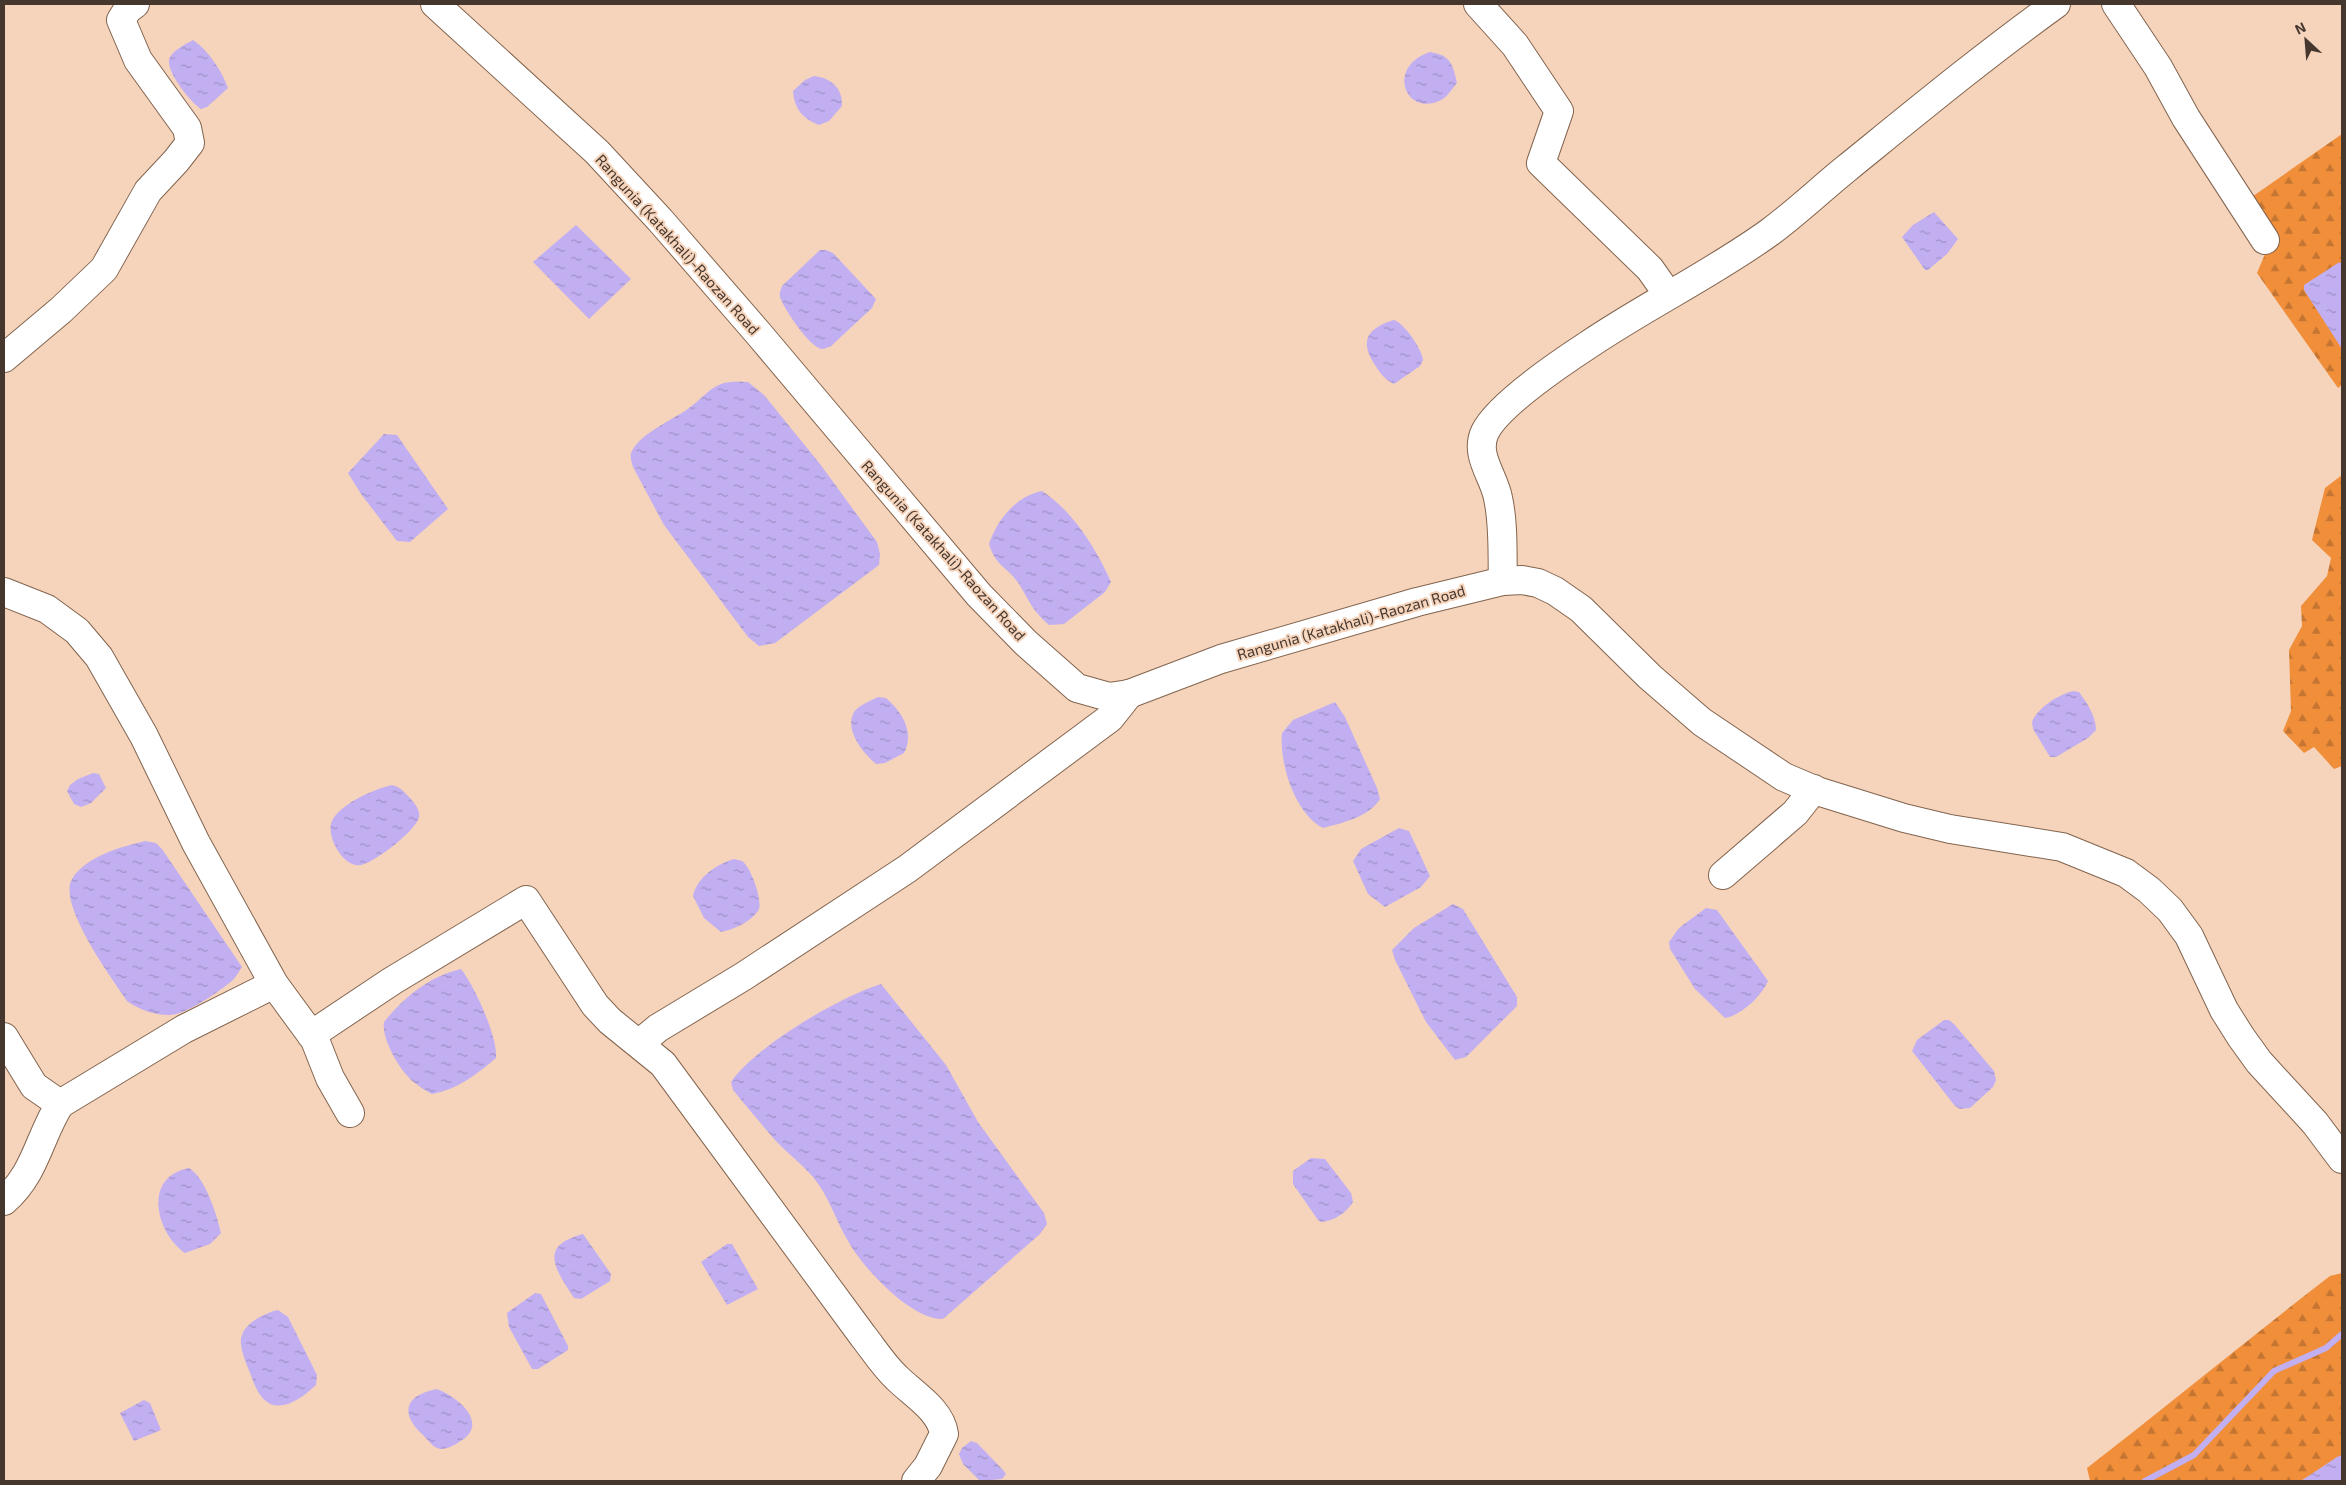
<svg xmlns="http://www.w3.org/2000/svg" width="2346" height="1485" viewBox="0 0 2346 1485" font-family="'Exo 2',sans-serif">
<defs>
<pattern id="forest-firs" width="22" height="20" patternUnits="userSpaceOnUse" patternTransform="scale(1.25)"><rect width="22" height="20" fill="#f08e3a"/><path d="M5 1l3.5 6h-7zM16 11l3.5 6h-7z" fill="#c47531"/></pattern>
<pattern id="water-ripples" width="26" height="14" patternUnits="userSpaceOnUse" patternTransform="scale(1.25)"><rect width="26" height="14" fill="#c1aff2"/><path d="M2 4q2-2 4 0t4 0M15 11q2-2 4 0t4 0" fill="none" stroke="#9f8fc4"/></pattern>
</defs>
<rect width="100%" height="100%" fill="#f6d4bc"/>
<path fill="url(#forest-firs)" d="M2342,134V385L2338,388L2257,273L2265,254L2236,208Z
M2342,475V766L2334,769L2314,747L2304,753L2283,731L2291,711L2289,650L2302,626L2301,606L2327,576L2331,558L2312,540L2325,488Z
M2342,1273V1455L2301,1481H2090L2087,1468C2168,1405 2248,1339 2330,1276Z"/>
<path fill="url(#water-ripples)" d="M193,40C208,50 222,71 228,88L207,107L201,109C191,103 167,73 169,60C171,51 186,44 193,40Z
M1430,52C1451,55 1453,65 1457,83C1452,89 1447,97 1441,100C1406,118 1385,67 1430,52Z
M814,76C831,78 843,88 842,106L829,121L819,125C803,119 794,109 793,91L805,80Z
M1934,212L1958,239L1947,254L1928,270H1925L1902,237L1913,225Z
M576,225L631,279L589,319L533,262Z
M820,250H826L833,253L876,299L872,308L830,347C827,347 825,349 822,349C810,348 784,309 780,297C779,293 781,290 782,286Z
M2342,262V349L2304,290V285L2338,263Z
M1394,320C1404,323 1422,349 1423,360L1420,366L1394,384C1385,380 1380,373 1375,365C1359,341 1367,328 1394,320Z
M748,382L764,395L820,464L877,542L880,554L879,565L775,643L759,646L748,637L664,525L633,467C631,460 629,455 633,449C645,430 676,419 693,405C702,398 710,388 721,384C729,381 740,382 748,382Z
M384,434L397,435L448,509L410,542L397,541L361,494L348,473Z
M1042,491C1073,511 1097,550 1111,582L1105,592L1064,624L1049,625C1032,610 1030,602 1019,584C1007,566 996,567 989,544C997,520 1016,496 1042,491Z
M2073,691L2079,692C2087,703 2096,716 2096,730L2088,738L2056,757H2050L2033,729L2032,722C2038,707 2058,695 2073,691Z
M878,697L886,698C902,712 915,732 904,753L885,763L876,764C863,753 844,730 854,712C859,705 870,701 878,697Z
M1335,702L1345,717L1377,788L1380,799C1369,817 1342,823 1323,828C1295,814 1279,763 1282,733L1293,720Z
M93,773L99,774L106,788L91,803L81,807L74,804L67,791L70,785L78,779Z
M392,785C401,787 404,792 410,798C415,804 420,809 419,817C416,831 375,862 361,865C344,869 325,836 332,821C340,804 374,789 392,785Z
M1399,828L1409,831L1430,876L1421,887L1385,907L1368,894L1353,861L1361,849Z
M145,841L156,843L162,849L242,967C239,971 237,976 233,980C220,991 185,1016 168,1015C154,1015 139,1009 128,1002C113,980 57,904 72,879C86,856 121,847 145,841Z
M734,859C737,860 740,860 742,861C751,867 764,903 758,911C749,923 734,929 721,932L704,918L693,896C697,877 717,864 734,859Z
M1453,904L1463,909L1517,997V1006L1466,1057L1455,1060L1426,1022L1395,960L1392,950L1414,928Z
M1706,908L1717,910L1768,981C1762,996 1740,1016 1725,1018L1695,989L1670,949L1669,942L1679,928Z
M461,969C474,985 498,1037 496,1058C476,1075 458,1089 432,1094C426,1091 420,1087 415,1083C401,1073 381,1039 384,1022C404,997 430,976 461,969Z
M881,984L946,1065L978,1122L1044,1213L1047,1224L1040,1234L943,1319C911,1320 863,1268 848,1241C836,1221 829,1196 813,1177C802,1164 787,1153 775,1140C761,1124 747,1107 733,1090L731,1082C756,1046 839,997 881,984Z
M1944,1020H1949L1954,1024L1994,1071L1996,1080L1993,1087L1970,1108L1960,1109L1955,1106L1912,1051L1917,1040Z
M1311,1158L1325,1159L1351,1193L1353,1202C1346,1213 1334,1221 1321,1222L1318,1220L1293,1184V1171Z
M189,1168C205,1177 217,1215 221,1233L210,1244L185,1253C156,1233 142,1177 189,1168Z
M583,1234L611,1274L610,1281L581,1299L574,1298C556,1270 537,1246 583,1234Z
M727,1244H732L758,1289L727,1305L701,1262Z
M535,1293L541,1294L568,1346V1350L538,1369H532L509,1327L507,1313Z
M278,1310L288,1317L317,1375L316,1385C301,1399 277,1417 261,1396C255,1389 252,1377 248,1368C245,1360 238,1344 242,1335C246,1322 265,1313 278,1310Z
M437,1389C458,1397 491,1424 459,1442C453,1446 444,1451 437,1448C432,1446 427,1439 423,1435C399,1413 405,1395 437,1389Z
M144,1400L150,1403L161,1430L134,1441L120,1413Z
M971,1441L977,1443L1003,1470L1006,1474L1002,1479L980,1481L963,1464L959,1454L962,1448Z
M2342,1455V1481H2301L2337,1457Z"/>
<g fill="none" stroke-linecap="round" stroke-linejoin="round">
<path stroke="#c1aff2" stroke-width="6" d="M2145,1481L2194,1455L2274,1371L2326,1348L2342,1334"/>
<defs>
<path id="minor" d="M1478,4L1515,45L1559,111L1541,163L1650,269L1662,286L1665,297
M2116,4L2158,67L2186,118L2265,240
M4,358L61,310L104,269L148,191L176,161L190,143L187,128L138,60L121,20L128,9L135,4
M1503,581C1502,554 1504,525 1498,498C1494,476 1474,455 1485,432C1498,405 1562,362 1588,345C1647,305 1712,274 1770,232C1797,212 1821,189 1847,168C1916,112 1985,55 2056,4
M4,592L47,609L77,631L99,657L144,736L196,843L274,984L315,1040L330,1078L350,1113
M1723,875L1795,813L1814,789
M311,1035L392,981L526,900L595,1005L610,1021L663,1064L863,1336C874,1350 884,1366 897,1378C913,1394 941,1410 944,1434L928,1466L916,1481
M4,1037L34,1086L60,1104
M640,1043L658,1028L744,976L907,869L1110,718L1129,694
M4,1201C36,1173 39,1137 60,1104L184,1029L274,984"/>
<path id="major" d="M435,4L597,152L660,220L758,333L979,595L1026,643L1077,688L1109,697L1129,694L1221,659L1417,602L1503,581L1522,580L1538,583L1555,591L1581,609L1650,677L1702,722L1784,777L1817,791L1904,818L1950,829L2062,847L2126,873L2149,890L2170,910L2189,936L2224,1010L2241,1037L2259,1062L2315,1123L2342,1159"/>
</defs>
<use href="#minor" stroke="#82644e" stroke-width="30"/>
<use href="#major" stroke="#82644e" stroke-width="30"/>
<use href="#minor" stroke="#fff" stroke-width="28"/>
<use href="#major" stroke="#fff" stroke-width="28"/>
</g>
<g text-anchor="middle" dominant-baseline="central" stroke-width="4" stroke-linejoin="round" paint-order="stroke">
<g font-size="15" fill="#45372e" stroke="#f6d4bc">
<text transform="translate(678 244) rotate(48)">Rangunia (Katakhali)-Raozan Road</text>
<text transform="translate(944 550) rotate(48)">Rangunia (Katakhali)-Raozan Road</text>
<text transform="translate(1351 622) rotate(-16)">Rangunia (Katakhali)-Raozan Road</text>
</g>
</g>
<rect width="2346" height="1485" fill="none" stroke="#45372e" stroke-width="10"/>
<g transform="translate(2306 40) rotate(334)" stroke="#f6d4bc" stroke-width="4" paint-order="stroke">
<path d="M0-4L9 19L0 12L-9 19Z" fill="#45372e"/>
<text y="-8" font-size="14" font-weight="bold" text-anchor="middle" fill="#45372e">N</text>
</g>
</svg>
